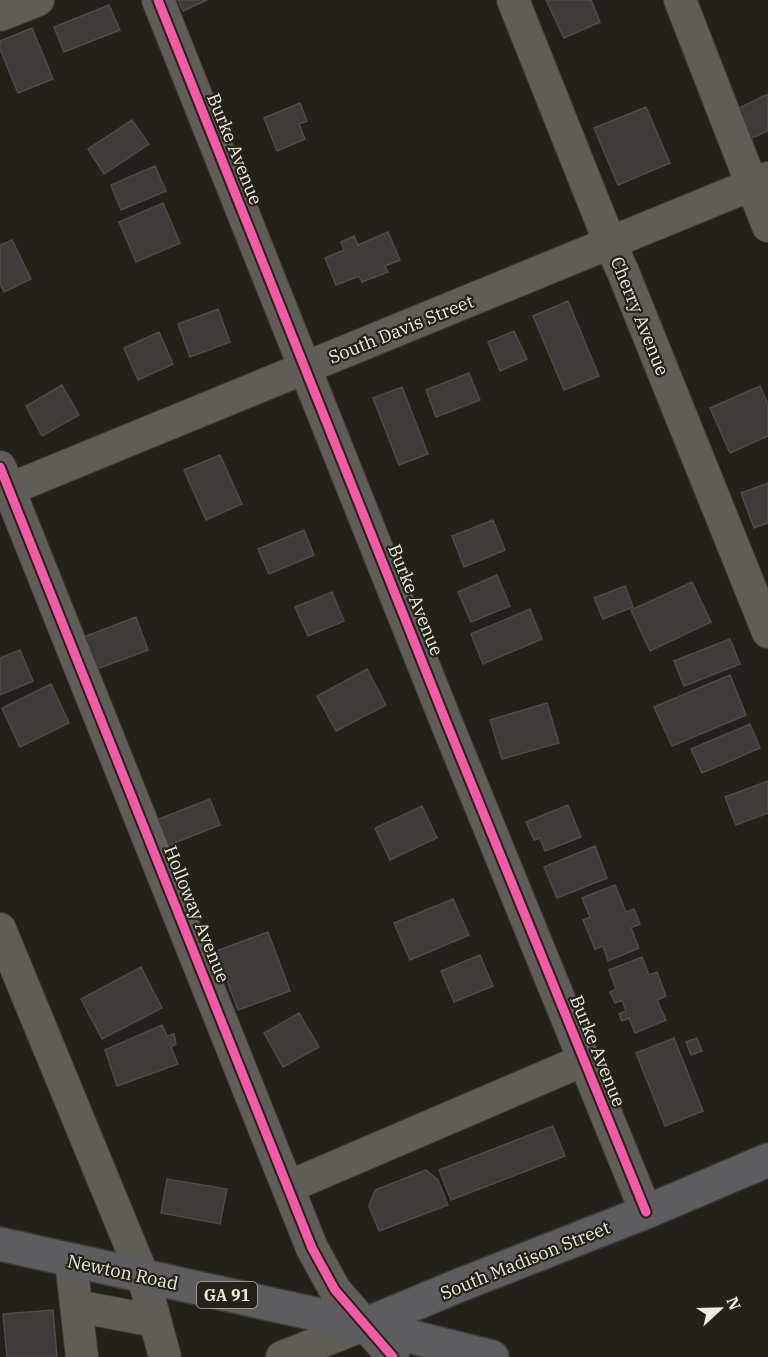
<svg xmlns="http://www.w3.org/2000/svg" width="768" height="1357" viewBox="0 0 768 1357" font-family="'IBM Plex Serif',serif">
<rect width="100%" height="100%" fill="#24211a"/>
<path fill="#3e3b3a" stroke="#4e4b4a" stroke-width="1.5" d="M178,0H207L183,11Z
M546,0H591L600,22L564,38Z
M109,5L120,30L64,52L54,27Z
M32,28L53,79L18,93L0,49V41Z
M768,94V131L749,139L735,110Z
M300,103L307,121L299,124L305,139L277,151L264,118Z
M646,107L670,163L618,185L594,128Z
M132,120L149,144L104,174L88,149Z
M155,166L166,191L121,210L111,185Z
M163,203L180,243L136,262L119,222Z
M388,232L400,260L385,266L388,272L362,282L359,276L336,285L325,258L344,250L341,242L354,236L358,245Z
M12,240L31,279L4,292L0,284V245Z
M568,301L599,376L564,390L533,316Z
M218,309L230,342L190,357L178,324Z
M514,331L527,359L500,371L488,342Z
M159,332L173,364L138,380L124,348Z
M469,373L480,400L436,417L426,390Z
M62,385L79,415L42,436L26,406Z
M760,386L768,404V436L730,453L710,408Z
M402,387L428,454L399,465L373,398Z
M220,455L242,504L206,520L184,470Z
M768,483V523L754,528L741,493Z
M493,520L505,550L464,567L452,536Z
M304,530L314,555L269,574L258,549Z
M497,575L510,606L471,622L458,592Z
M692,582L711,622L650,651L631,610Z
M625,586L633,607L603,619L594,598Z
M332,592L344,621L308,636L295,607Z
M530,609L542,639L483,664L471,634Z
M136,617L148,650L94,670L81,638Z
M730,639L740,664L684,686L674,661Z
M20,650L33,681L0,695V658Z
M367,669L386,705L336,731L317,696Z
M730,675L746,715L672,746L654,707Z
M51,684L69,723L20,747L2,708Z
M547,703L559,743L502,759L490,720Z
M750,724L760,748L702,773L691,749Z
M768,781V813L736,825L725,797Z
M210,799L220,825L159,849L149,823Z
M568,805L581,837L545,851L540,838L534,840L526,822Z
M422,806L437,838L390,860L375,828Z
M595,846L607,878L557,898L544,867Z
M615,885L626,912L634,909L640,924L631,928L639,948L608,961L603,946L595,949L583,920L590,917L582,898Z
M453,899L469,935L410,960L394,923Z
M268,932L290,991L238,1010L216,951Z
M480,955L493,986L454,1002L441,971Z
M642,957L649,975L657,972L666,996L657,1000L666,1020L635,1033L629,1018L622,1021L619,1014L626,1011L622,1000L615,1003L610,992L616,989L609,970Z
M141,967L162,1008L102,1039L81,999Z
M299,1013L319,1047L283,1067L264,1033Z
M162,1025L167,1036L174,1034L176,1044L171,1047L178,1064L117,1086L105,1050Z
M674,1038L703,1111L665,1126L636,1053Z
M697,1038L702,1051L691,1055L686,1042Z
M553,1126L565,1156L451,1200L439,1170Z
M426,1170L438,1180L448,1205L379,1231L369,1206L375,1190Z
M167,1179L227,1189L220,1224L161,1213Z
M53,1310L57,1357H7L3,1314Z"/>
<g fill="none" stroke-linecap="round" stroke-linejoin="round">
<defs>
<path id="minor" d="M158,0L447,724L646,1212
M513,0L610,243L623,272L768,632
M680,0L768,226
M0,15L38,0
M0,467L312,1248L335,1290L393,1357
M0,493L768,178
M0,929L143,1276L165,1357
M288,1187L584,1060
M71,1261L82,1357
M76,1306L155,1321
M282,1357L364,1325"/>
<path id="major" d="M0,1244L364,1325L492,1357
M364,1325L460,1285L646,1212L768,1160"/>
</defs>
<use href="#minor" stroke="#3e3b36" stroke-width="34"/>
<use href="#major" stroke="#3e3b36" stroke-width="36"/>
<use href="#minor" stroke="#605c57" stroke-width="32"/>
<use href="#major" stroke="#5d5d5f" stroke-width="33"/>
<defs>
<path id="cycleway" d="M158,0L447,724L646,1212
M0,467L312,1248L335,1290L393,1357"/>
</defs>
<use href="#cycleway" stroke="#272217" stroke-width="13"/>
<use href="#cycleway" stroke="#f35aa7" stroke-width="9"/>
</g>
<g text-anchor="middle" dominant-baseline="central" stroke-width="4.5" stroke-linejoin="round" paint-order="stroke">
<rect fill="#272217" stroke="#b2afa6" stroke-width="1.5" x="197" y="1282" width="60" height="26" rx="4.5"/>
<g font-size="16" font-weight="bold" fill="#eeebe3">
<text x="227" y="1295">GA 91</text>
</g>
<g font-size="18" fill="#eeebe3" stroke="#272217">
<text transform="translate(235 149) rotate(68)">Burke Avenue</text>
<text transform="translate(640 316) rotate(68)">Cherry Avenue</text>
<text transform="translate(401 329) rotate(-22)">South Davis Street</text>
<text transform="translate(416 600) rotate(68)">Burke Avenue</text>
<text transform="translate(197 914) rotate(68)">Holloway Avenue</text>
<text transform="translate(598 1051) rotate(68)">Burke Avenue</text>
<text transform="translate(525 1260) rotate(-22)">South Madison Street</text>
<text transform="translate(123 1272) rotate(12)">Newton Road</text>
</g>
</g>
<g transform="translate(720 1309) rotate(68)" stroke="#272217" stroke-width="4.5" paint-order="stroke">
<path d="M0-4.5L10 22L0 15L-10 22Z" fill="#eeebe3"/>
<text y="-9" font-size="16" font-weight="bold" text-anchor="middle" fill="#eeebe3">N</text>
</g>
</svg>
